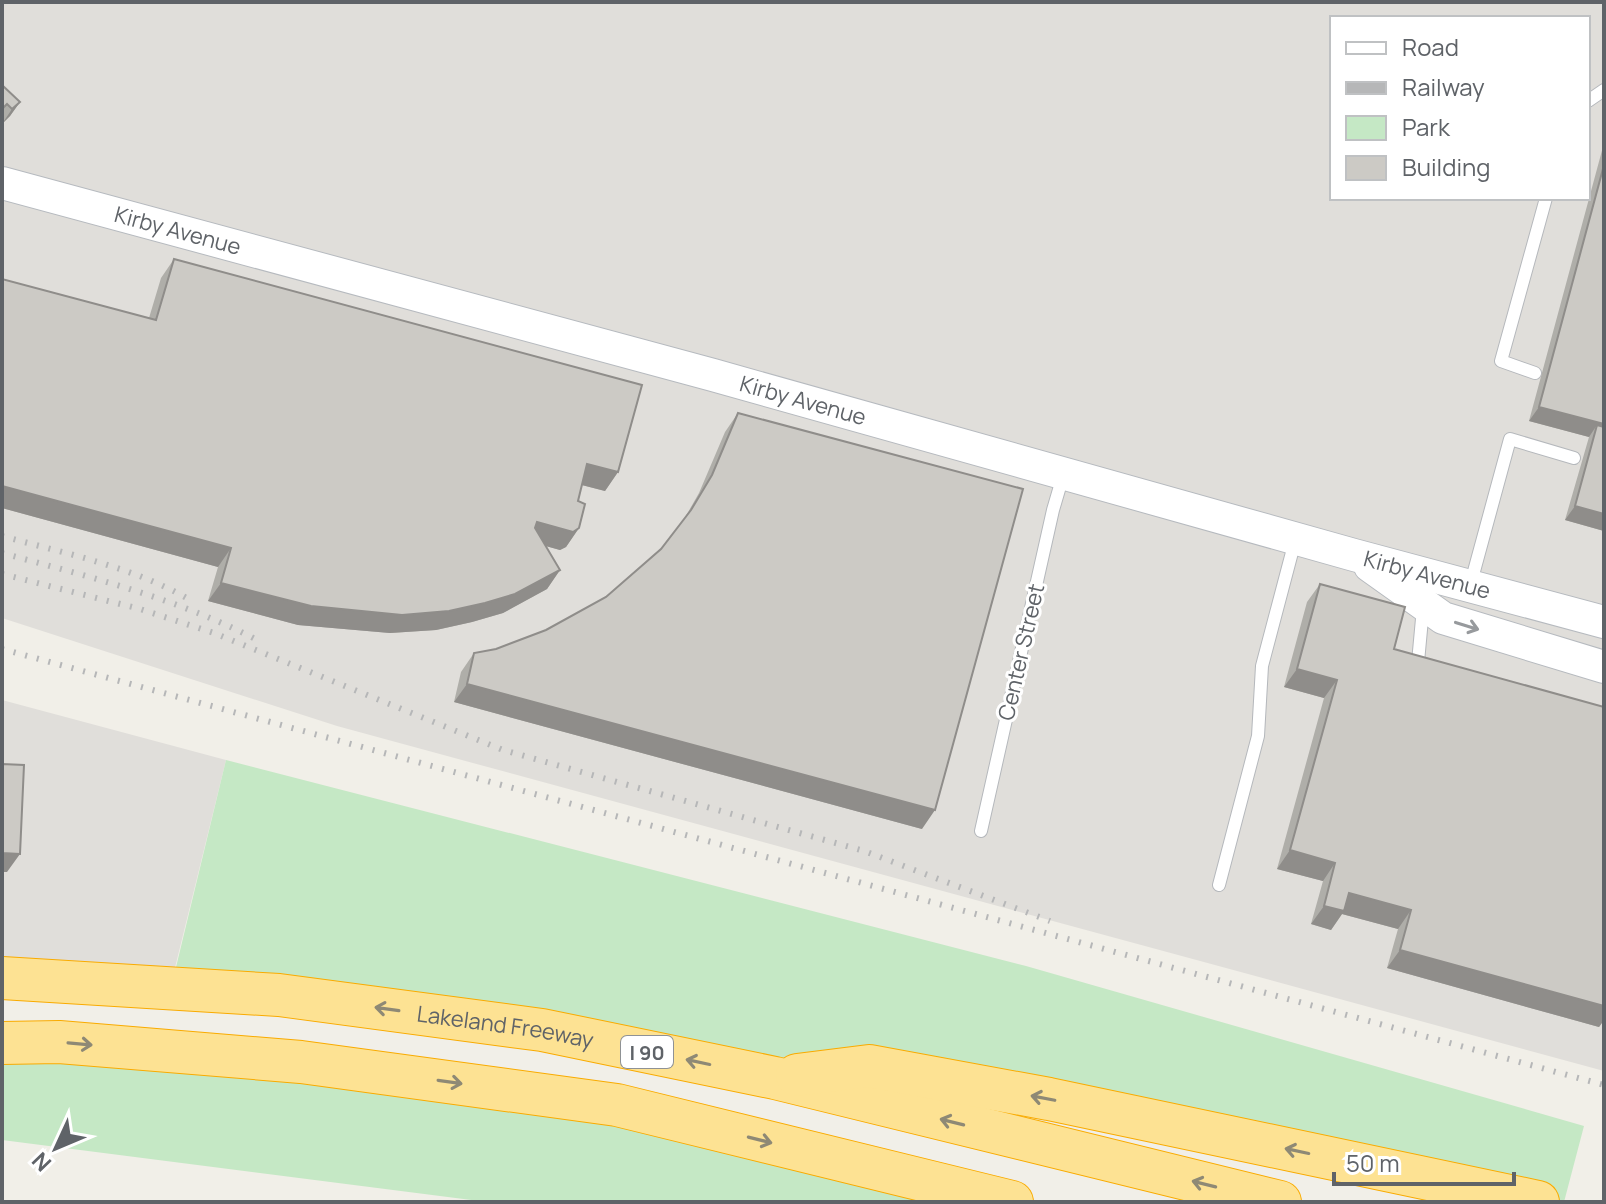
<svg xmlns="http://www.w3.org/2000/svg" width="1606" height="1204" viewBox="0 0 1606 1204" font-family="Manrope,sans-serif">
<rect width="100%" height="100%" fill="#f1efe8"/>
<path fill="#e0deda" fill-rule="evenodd" d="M2,2H1604V1071L337,726L2,618ZM1332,18H1588V198H1332Z
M2,700L226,760L170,988L2,978Z"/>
<path fill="#c5e8c5" d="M226,760L1026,966L1584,1126L1564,1202H1538L1049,1099L775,1078L171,988Z
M2,1043L301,1062L993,1202H487L2,1140Z"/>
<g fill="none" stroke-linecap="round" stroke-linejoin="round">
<defs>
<path id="lane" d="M1588,101L1604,90
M1535,373L1501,361L1546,198
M1470,586L1510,439L1574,458
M1423,608L1418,662L1424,664
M981,831L1053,510L1063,476
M1219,885L1258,736L1262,666L1295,541"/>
<g id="secondary">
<path id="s1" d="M2,183L713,375L1354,555L1604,622"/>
<path d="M1370,566L1443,618L1604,667"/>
</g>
<g id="highway">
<path id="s2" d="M2,978L279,995L542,1030L775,1078L1280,1202"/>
<path d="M2,1043L59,1042L301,1062L617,1105L1012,1202"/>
<path d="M797,1075L869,1066L1049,1099L1538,1202"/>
</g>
</defs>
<use href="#lane" stroke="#b5b8bc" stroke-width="14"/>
<use href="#secondary" stroke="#b6babf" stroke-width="34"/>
<use href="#highway" stroke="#f9ab00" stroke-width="44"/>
<use href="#lane" stroke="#fff" stroke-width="12"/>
<use href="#secondary" stroke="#fff" stroke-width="32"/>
<use href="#highway" stroke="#fde293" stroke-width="42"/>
<path stroke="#b6b7b8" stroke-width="6" stroke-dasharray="2 10" stroke-linecap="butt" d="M2,536C67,554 134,567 192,601
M2,553C90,577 180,599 261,642
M2,574L140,609L214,633L503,750L864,851L1050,921
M2,649L1604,1085"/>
</g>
<path fill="#afaea9" d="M2,85L20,102L10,116L2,124Z
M1604,143V531L1565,520L1589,437L1529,421Z
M174,259L618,472L605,491L582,485L578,501L579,528L566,547L560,550L546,546L560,570L547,589L503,613L472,622L436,630L390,633L298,625L208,601L218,567L2,508V279L149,318L161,278Z
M738,413L922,829L454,702L461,672L474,653L496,649L546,630L606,597L661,549L683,521L699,493L725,432Z
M1320,584L1394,649L1604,707V1020L1599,1027L1387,968L1398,929L1342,914L1331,930L1311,924L1323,881L1277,869L1324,698L1284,687L1307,602Z"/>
<path fill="#8f8d8a" d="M20,102L10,116L2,124L12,109Z
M1539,407L1604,424V427L1597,425L1589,437L1529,421Z
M587,464L618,472L605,491L574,483Z
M2,486L231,548L218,567L2,508Z
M1575,506L1604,514V531L1565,520Z
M537,522L579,528L566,547L560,550L524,540Z
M560,570L547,589L503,613L472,622L436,630L390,633L298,625L208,601L221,583Z
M1297,669L1337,680L1324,698L1284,687Z
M467,684L935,810L922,829L454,702Z
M1290,850L1335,863L1323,881L1277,869Z
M2,853L20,854L7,872H2Z
M1349,893L1411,910L1398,929L1342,914L1331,930L1311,924L1324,906Z
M1400,950L1604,1006V1020L1599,1027L1387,968Z"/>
<path fill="#cccac5" stroke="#8f8d8a" stroke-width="2" d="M2,85L20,102L12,109L7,104L2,109Z
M1604,165V424L1539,407Z
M174,259L642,385L618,472L587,464L578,501L585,504L579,528L573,532L537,522L535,528L560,570L515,594L485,603L449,611L402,615L311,606L221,583L231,548L2,486V279L156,320Z
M738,413L1023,489L935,810L467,684L474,653L496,649L546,630L606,597L661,549L691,510L712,475Z
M1597,425L1604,427V514L1575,506Z
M1320,584L1405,607L1394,649L1604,707V1006L1400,950L1411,910L1349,893L1344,911L1324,906L1335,863L1290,850L1337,680L1297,669Z
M2,764L24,765L20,854L2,853Z"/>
<defs><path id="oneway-shaft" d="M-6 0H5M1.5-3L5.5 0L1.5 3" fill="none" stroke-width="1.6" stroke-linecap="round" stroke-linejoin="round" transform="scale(2)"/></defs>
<use stroke="#979a9d" href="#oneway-shaft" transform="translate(1467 626) rotate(17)"/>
<g stroke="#8e8975">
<use href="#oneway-shaft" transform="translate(387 1009) rotate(-172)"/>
<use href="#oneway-shaft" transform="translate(80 1044) rotate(5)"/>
<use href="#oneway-shaft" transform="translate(698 1062) rotate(-168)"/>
<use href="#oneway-shaft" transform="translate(450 1082) rotate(8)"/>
<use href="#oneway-shaft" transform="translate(1043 1098) rotate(-169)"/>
<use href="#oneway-shaft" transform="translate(952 1122) rotate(-166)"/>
<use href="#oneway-shaft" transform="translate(760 1140) rotate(14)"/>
<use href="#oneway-shaft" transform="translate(1297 1151) rotate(-168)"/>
<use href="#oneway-shaft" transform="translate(1204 1184) rotate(-166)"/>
</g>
<g text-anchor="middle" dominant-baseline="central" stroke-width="6" stroke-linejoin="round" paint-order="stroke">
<rect fill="#fff" stroke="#8f9295" stroke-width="2" x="621" y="1036" width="52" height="32" rx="6"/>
<g font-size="20" font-weight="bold" fill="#5f6368">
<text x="647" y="1052">I 90</text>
</g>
<g font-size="22" fill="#5f6368" stroke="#fff">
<text stroke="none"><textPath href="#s1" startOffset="182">Kirby Avenue</textPath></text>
<text stroke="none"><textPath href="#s1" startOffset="830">Kirby Avenue</textPath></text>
<text stroke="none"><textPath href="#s1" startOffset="1478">Kirby Avenue</textPath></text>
<text transform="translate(1021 652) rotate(-77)">Center Street</text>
<text stroke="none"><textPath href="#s2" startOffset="506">Lakeland Freeway</textPath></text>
</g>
</g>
<rect width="1606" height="1204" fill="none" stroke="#5f6368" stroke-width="8"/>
<rect x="1330" y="16" width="260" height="184" fill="#ffffff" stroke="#bfc1c3" stroke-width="2"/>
<rect x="1346" y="42" width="40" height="12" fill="#ffffff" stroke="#bfc1c3" stroke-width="2"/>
<text x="1402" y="56" font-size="24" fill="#5f6368">Road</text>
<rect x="1346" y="82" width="40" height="12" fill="#b6b7b8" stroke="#bfc1c3" stroke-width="2"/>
<text x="1402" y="96" font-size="24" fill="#5f6368">Railway</text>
<rect x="1346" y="116" width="40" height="24" fill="#c5e8c5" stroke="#bfc1c3" stroke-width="2"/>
<text x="1402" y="136" font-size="24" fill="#5f6368">Park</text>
<rect x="1346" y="156" width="40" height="24" fill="#cccac5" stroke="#bfc1c3" stroke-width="2"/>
<text x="1402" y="176" font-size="24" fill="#5f6368">Building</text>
<g transform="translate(56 1148) rotate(226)" stroke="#ffffff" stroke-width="6" paint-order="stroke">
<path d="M0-6L14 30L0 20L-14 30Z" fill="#5f6368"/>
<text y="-12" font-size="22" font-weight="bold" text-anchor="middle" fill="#5f6368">N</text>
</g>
<path d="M1334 1172v12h180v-12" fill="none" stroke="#5f6368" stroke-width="4"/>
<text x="1346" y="1172" font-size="24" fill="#5f6368" stroke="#ffffff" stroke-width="6" paint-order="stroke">50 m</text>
</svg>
